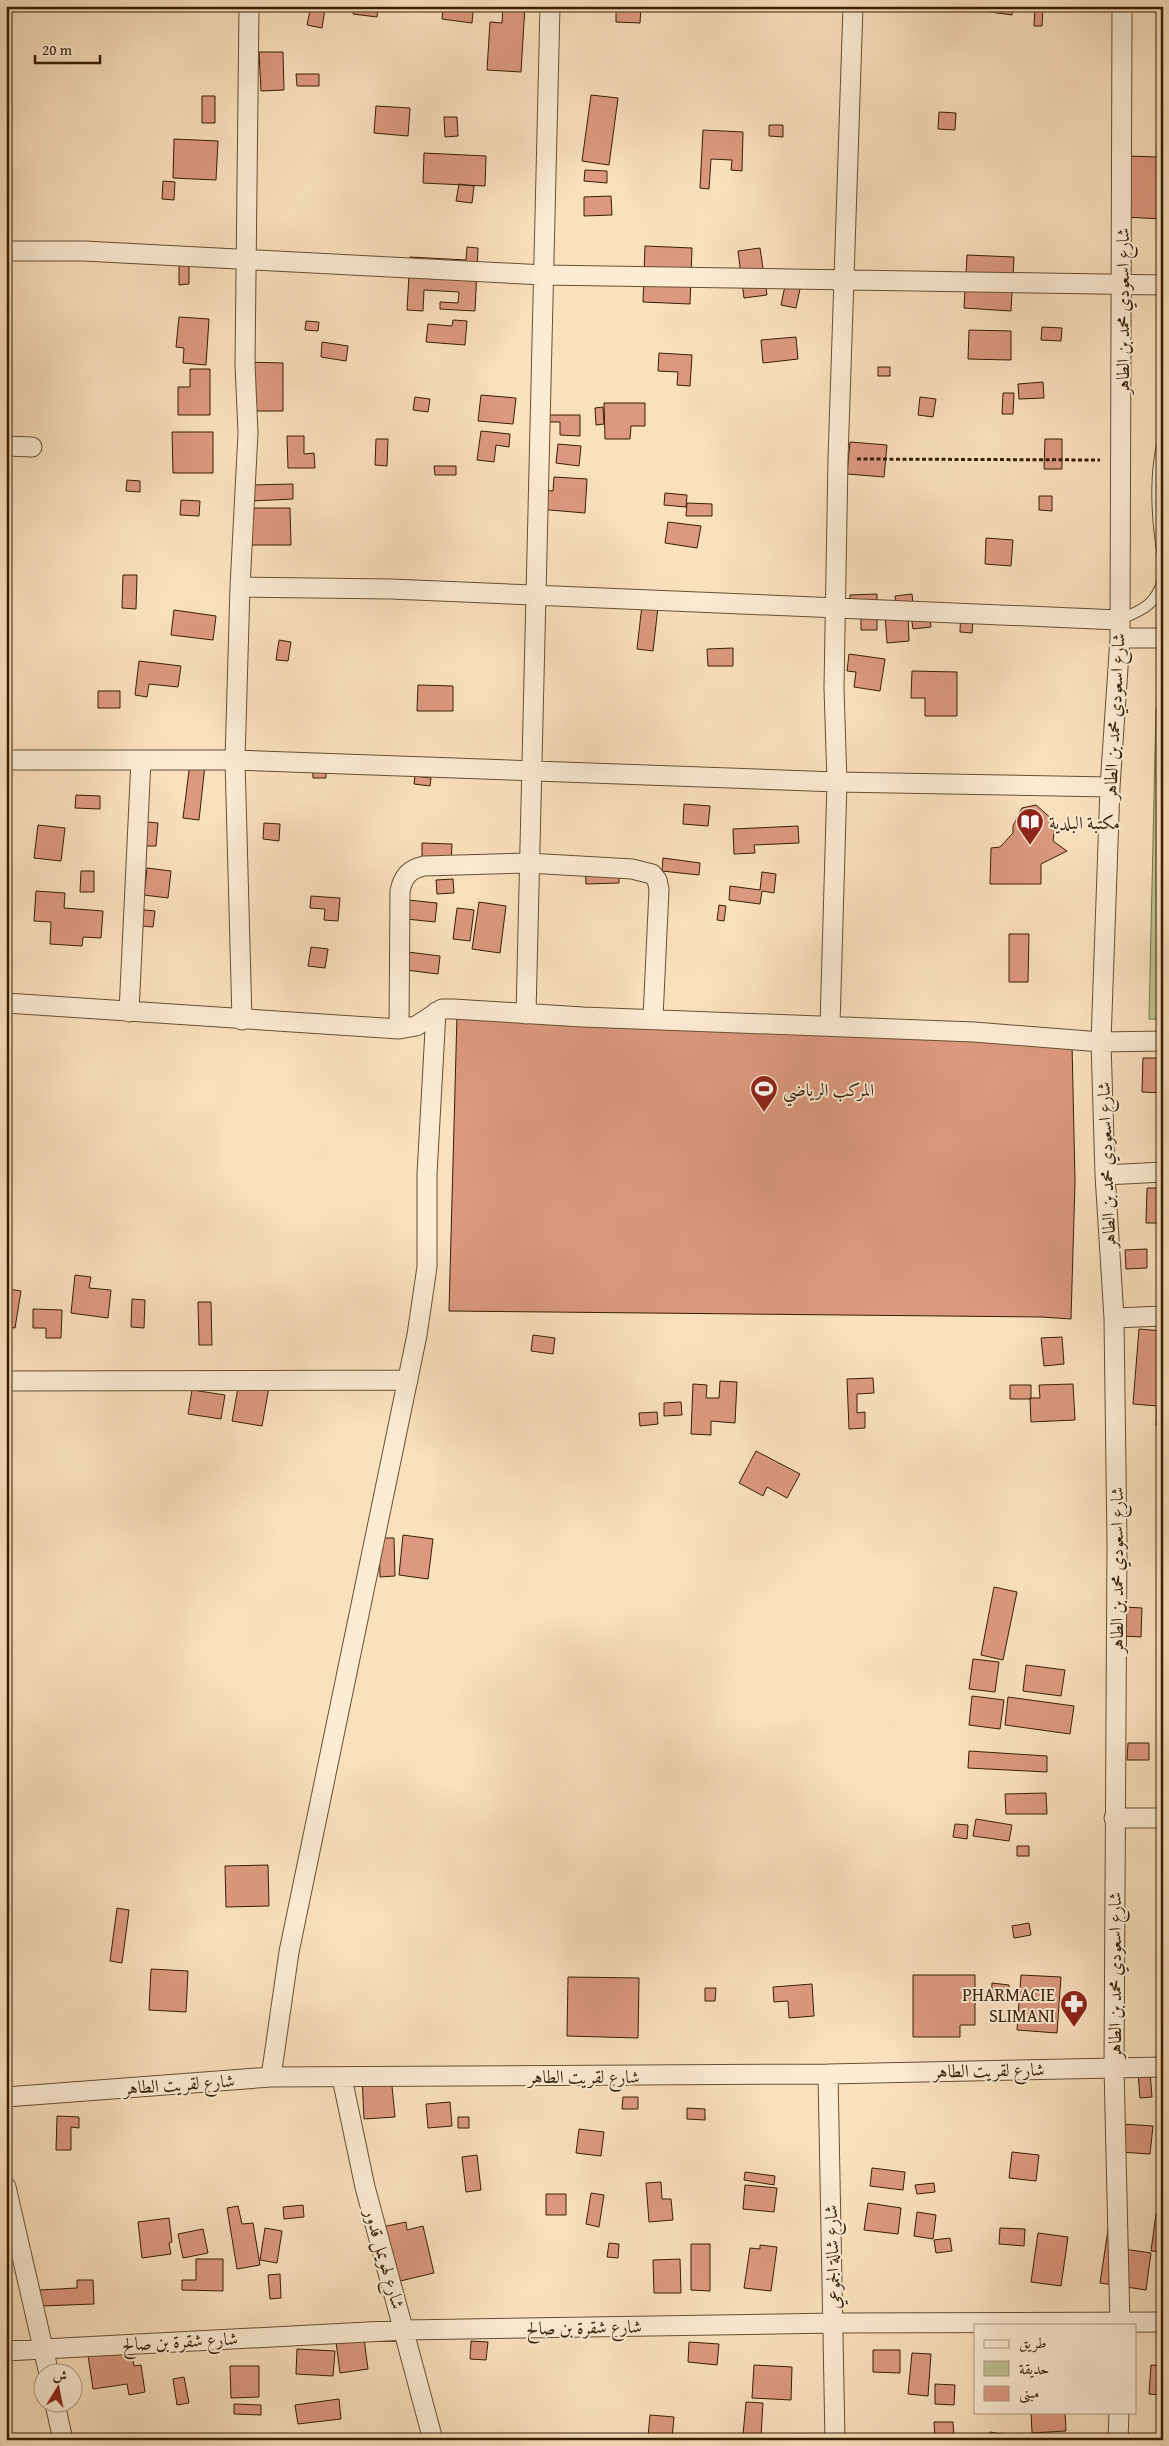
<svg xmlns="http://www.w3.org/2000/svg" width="1169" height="2446" viewBox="0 0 1169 2446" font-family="'Gentium Book Plus',Amiri,serif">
<rect width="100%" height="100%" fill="#fae1bd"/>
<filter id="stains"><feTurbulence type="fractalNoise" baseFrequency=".004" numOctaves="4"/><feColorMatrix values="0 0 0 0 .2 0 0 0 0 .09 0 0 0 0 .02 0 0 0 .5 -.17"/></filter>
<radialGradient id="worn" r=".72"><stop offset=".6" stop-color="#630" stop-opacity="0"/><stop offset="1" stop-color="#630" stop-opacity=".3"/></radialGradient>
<path fill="#bdc392" stroke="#7a704c" d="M1163,703V1019H1149L1156,708Z"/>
<path fill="#dd997f" stroke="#361e05" d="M311,6L325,9L322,28L307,25Z
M354,6H378L377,17L353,14Z
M503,6H525L521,72L487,70L490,22L502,23Z
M616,6H641L640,23L616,22Z
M869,6H902V9L869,10Z
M984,6H1013L1012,15L983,11Z
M443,8L473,12L472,23L442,19Z
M1035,8H1043L1042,26H1034Z
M259,52H283L284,90L261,91Z
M296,74H319V86H297Z
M591,95L618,98L609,165L582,161Z
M202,96H215V123H202Z
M376,106L410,108L408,136L374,133Z
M939,112L956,113L955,130L938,129Z
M444,117H457L458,136L445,137Z
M1158,123H1163V219L1124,217L1126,156L1157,157Z
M769,125H783V137L769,136Z
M703,130L743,132L742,171L731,170L732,160L711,159L709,189L700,188Z
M174,139L218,141L216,180L173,178Z
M424,153L486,156L485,186L423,183Z
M585,170L607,171V183L584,181Z
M163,181L175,182L174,200L162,199Z
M459,184L474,186L472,203L456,201Z
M611,196L612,215L584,216V197Z
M645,246L692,248L690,304L643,302Z
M467,247L478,248L475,311L440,309V302L458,303L459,292L424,290L423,311L407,310L410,257L466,260Z
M760,248L767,295L744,298L738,251Z
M967,255L1014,257L1011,311L964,308Z
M179,261H189V284L179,285Z
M785,286L800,289L796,308L781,305Z
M179,317L209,319L206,365L183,363L184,348L176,347Z
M453,320L467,321L465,345L426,342L428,324L452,326Z
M306,321L319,322L318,331L305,330Z
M1042,327L1062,328L1061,341L1041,340Z
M969,330L1011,331V360L968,359Z
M796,337L798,359L763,363L761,340Z
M322,342L348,346L346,361L321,357Z
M659,353L692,355L690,386L677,385L678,372L658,371Z
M244,362L283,363V411H244Z
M878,367H890V376H878Z
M190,369H210V415H178V387H190Z
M1043,382L1044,398L1019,399L1018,384Z
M1003,393H1014L1013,414H1002Z
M481,395L516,398L513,424L478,421Z
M415,397L430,399L428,412L413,410Z
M920,397L936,399L933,417L918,415Z
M604,403H645V426H631L630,439H605Z
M603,407L604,424L596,425L595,408Z
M547,415H580V436L560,435V422H547Z
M481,431L510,434L509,447L496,445L494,462L477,460Z
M172,432H213V473H173Z
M287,436H304V454L314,453L315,468H288Z
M376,439H388L387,466L375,465Z
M1045,439H1062V469H1044Z
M850,442L887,445L884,477L847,474Z
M558,444L581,446L579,466L556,463Z
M434,466H456V475H435Z
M554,477L587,479L585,513L538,509L539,490L553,491Z
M127,480L140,481V492L126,491Z
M293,484V499L252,501L251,485Z
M665,493L687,495L686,507L664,505Z
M1039,496H1052V511L1039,510Z
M181,500L200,501L199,516L180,515Z
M687,503L712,504V516H686Z
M250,508H290L291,545H251Z
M668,522L701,526L697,548L665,543Z
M986,538L1013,540L1011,566L985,564Z
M123,575H137L136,609L122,608Z
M877,594V630H861V613H849L850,595Z
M912,594L914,613L908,614L909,641L887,643L885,615L897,614L895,596Z
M642,605L658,607L653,651L637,649Z
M961,605L974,606L972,633L960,632Z
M174,610L216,616L213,640L171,635Z
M929,613L931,627L913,629L911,615Z
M279,640L291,642L288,661L276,660Z
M733,648V666H708L707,649Z
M849,654L885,659L880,691L854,687L856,672L847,671Z
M139,661L181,666L178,687L149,684L147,697L135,695Z
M912,671L957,672V716H925V698H911Z
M418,685L453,686V711H417Z
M98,691H120V708H98Z
M326,760V778H313L312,761Z
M190,763L205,765L199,820L183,818Z
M415,776L431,778L430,786L414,784Z
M76,795L100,796V809L75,808Z
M684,804L710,806L708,826L683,824Z
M1036,805L1053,820L1055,825L1053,841L1067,851L1041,864V884H990L991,848L1000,847L1013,833V826L1022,808Z
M147,822L158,823L156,846H145Z
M264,823L280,824L279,841L263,839Z
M38,825L65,828L61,861L34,858Z
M798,826L799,843L754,845L755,853L734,854L733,829Z
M422,843L452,844L451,866L422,865Z
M663,858L700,863L699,875L662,871Z
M619,859V883L586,884L585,860Z
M147,868L171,871L168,898L144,895Z
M81,871H94V892H80Z
M762,872L776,874L774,893L762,891L760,904L729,900L730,886L760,890Z
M453,879L454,893L437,894L436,880Z
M36,891L65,893L64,908L103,911L101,938L83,937L82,946L50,944L51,922L34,921Z
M311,896L340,898L338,921L324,920L325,909L310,908Z
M408,900L437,903L435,922L406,919Z
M479,902L506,906L500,953L472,949Z
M719,905L726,906L724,921L717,920Z
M457,908L474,910L470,941L453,939Z
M144,910L155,911L153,927L142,926Z
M1009,934H1029L1028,982H1009Z
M311,947L328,949L325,968L308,966Z
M408,952L440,956L438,974L406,970Z
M457,1015L1072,1044L1075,1182L1071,1319L1042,1317L449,1311Z
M1143,1058H1163V1093L1142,1092Z
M1147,1188H1163V1223H1146Z
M1147,1249V1268L1126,1269L1125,1250Z
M75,1275L91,1277L89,1288L111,1290L108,1318L71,1313Z
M9,1289L21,1291L15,1328L6,1327Z
M132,1299L145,1300L144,1328L131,1327Z
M198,1302H211L212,1345H199Z
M33,1309L62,1310L61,1338H46V1328H33Z
M1139,1329L1163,1331V1426L1156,1425L1157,1406L1133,1404Z
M533,1335L555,1338L553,1354L531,1351Z
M1062,1337L1064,1364L1044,1366L1041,1338Z
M873,1378L874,1393L857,1394V1413L865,1412V1428L849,1429L847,1379Z
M720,1381L737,1382L735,1423L711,1421V1435L691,1434L693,1384L707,1385L706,1398H719Z
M239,1382L269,1387L262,1426L232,1421Z
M1073,1384L1075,1420L1031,1422L1030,1398H1040L1039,1385Z
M1010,1385H1031V1399H1010Z
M192,1390L225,1395L221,1419L188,1414Z
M681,1402L682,1415L664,1416V1403Z
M657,1412L658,1424L640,1426L639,1413Z
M756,1451L800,1474L787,1498L767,1487L763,1496L739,1483Z
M403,1535L433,1539L428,1579L399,1575Z
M379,1538H394L395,1576L380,1577Z
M994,1587L1017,1592L1003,1660L981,1655Z
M1125,1607L1142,1608L1141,1637L1124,1636Z
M973,1659L999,1662L995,1692L969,1689Z
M1026,1665L1065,1670L1061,1696L1023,1691Z
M972,1696L1004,1700L1000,1729L969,1725Z
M1008,1697L1074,1706L1070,1734L1005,1725Z
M1128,1743H1149V1760H1127Z
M969,1751L1047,1756V1772L968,1768Z
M1046,1793L1047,1814H1006L1005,1794Z
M976,1819L1012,1825L1009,1841L973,1836Z
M955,1824L968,1825L967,1839L953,1837Z
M1017,1846H1029V1856H1017Z
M268,1865L269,1906L226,1907L225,1866Z
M117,1908L129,1910L122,1963L110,1961Z
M1029,1923L1031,1935L1014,1938L1012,1926Z
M151,1969L188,1971L186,2012L149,2010Z
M913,1975H975V2025H960V2037H913Z
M1021,1975L1061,1977L1057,2033L1017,2030Z
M568,1977L639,1978L638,2038L567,2036Z
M992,1983L1009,1985L1008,2002L991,2001Z
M812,1984L814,2016L789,2018L788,2001L774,2002L773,1987Z
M705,1988H716L715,2001H705Z
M1150,2072L1152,2097L1140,2098L1138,2073Z
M391,2076L395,2117L364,2119L362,2078Z
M623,2097H638V2109H622Z
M450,2102L452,2126L428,2128L426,2104Z
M687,2108L705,2109V2120L687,2119Z
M57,2116L79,2117V2128L71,2127V2150H56Z
M458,2117H469V2128H458Z
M1122,2124L1153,2126L1150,2154L1120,2152Z
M579,2129L604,2132L601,2156L576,2153Z
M1012,2152L1039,2155L1036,2181L1009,2178Z
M477,2155L481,2190L466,2192L462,2157Z
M872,2168L905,2172L903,2190L870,2186Z
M745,2172L775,2176L774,2185L744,2180Z
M661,2182L662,2199H671L673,2220L649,2222L646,2183Z
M934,2183L935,2192L917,2194L915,2185Z
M745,2185L777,2188L774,2212L743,2209Z
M591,2193L604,2195L599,2227L586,2224Z
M546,2194H566V2215H546Z
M868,2203L901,2208L898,2234L864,2230Z
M303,2205L304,2217L284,2219L283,2207Z
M238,2206L242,2224L253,2223L260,2265L237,2269L227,2208Z
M917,2212L936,2215L933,2239L914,2236Z
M1156,2214L1163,2215V2252L1151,2251Z
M1110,2217L1117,2248L1151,2253L1146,2290L1100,2283Z
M169,2218L172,2242L169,2243L171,2254L142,2258L138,2222Z
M406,2222L407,2230L423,2226L434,2273L396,2282L382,2227Z
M265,2228L282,2231L277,2263L260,2260Z
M1000,2228L1025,2229L1024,2246L999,2244Z
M203,2229L208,2253L183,2258L178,2234Z
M1038,2233L1068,2237L1061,2286L1031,2282Z
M950,2238L952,2251L936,2253L934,2240Z
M609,2243L619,2244L618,2258L607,2257Z
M691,2244H710V2291L691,2290Z
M760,2245L777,2247L771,2291L744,2288L750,2248L760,2249Z
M196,2259H223V2291L182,2290V2280H196Z
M680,2259L681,2293H654L653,2260Z
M280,2274L281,2298L270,2299L268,2275Z
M77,2280H93L94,2304L41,2306L40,2290L77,2288Z
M363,2331L368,2369L340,2373L335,2334Z
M129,2335L134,2366L141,2365L145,2392L129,2395L127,2384L93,2389L86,2342Z
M471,2341L488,2342L486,2360L470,2359Z
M689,2342L719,2344L717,2365L688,2362Z
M297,2349L335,2351L333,2376L296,2374Z
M873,2350H900V2373L873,2372Z
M912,2353L931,2354L928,2396L908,2394Z
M754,2365L792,2367L791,2400L752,2398Z
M1151,2365L1163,2366V2395L1149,2394Z
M230,2366H259V2397L231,2398Z
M184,2377L189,2403L177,2405L173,2379Z
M935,2384L955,2385L954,2405L935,2404Z
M339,2399L341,2419L298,2424L295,2405Z
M746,2402L763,2403L761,2436L743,2435Z
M234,2404L261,2405V2415L234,2414Z
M1031,2412H1065L1066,2431L1032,2433Z
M650,2415L674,2417L672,2439L648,2437Z
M934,2422H953L954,2438L935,2439Z
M990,2432L1007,2435V2440H989Z"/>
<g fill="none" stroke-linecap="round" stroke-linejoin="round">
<defs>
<path id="lane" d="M1163,441C1154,477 1157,520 1163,557
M1119,620C1142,610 1155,606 1163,580"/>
<path id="street" d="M6,251H84L544,275L1163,285
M6,446L32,447
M240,587L391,589L1119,620
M1120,638H1163
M6,760H235L837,782L1110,787
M6,1003L399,1029L416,1026L442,1009H453L583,1017L974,1032L1101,1042L1163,1041
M129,1012L141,760
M526,1014L550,6
M242,1020L235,760L240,587L248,433L245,364L249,6
M830,1025L837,782L834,688L838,459L853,6
M399,1029L400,891C403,877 409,869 424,866L528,863L632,869L652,874L657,880L659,889L653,1018
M1105,1175L1163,1172
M1114,1318L1163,1316
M6,1381L408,1380
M1114,1818H1163
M828,2074L835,2440
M271,2077L289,1952L417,1335L427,1267V1174L436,1012
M342,2078L365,2187L433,2440
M6,2097L271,2077L828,2074L1163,2067
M6,2187L49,2374
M1120,2325L1114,2067L1117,1544L1114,1318L1105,1175L1101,1042L1110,787L1120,638L1122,6
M6,2351L405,2330L835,2323L1163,2322
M55,2404L63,2440
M1118,2440L1119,2412"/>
</defs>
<use href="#lane" stroke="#674f33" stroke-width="12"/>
<use href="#street" stroke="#674f33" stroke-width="21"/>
<path stroke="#361e05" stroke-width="3" stroke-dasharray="4 2.5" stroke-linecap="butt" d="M857,459L1100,460"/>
<use href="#lane" stroke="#fcecd4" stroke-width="10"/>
<use href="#street" stroke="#fcecd4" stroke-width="19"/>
</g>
<defs>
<symbol id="library-pin" viewBox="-11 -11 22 30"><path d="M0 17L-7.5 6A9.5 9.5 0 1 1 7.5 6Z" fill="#8f2418" stroke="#fcecd4"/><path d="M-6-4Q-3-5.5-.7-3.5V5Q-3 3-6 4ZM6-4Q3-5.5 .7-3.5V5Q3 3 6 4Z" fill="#fff"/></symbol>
<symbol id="stadium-pin" viewBox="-11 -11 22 30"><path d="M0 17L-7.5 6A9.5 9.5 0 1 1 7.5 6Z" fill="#8f2418" stroke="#fcecd4"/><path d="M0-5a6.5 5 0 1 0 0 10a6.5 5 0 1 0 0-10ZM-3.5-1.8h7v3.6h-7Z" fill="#fff"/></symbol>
<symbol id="pharmacy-pin" viewBox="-11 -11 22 30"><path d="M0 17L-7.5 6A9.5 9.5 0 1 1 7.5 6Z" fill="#8f2418" stroke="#fcecd4"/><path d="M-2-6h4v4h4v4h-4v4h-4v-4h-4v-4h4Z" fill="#fff"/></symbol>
</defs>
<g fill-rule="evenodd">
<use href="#library-pin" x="1014" y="806" width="32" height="43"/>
<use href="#stadium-pin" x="748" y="1073" width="32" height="43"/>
<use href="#pharmacy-pin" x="1058" y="1988" width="32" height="43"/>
</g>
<g text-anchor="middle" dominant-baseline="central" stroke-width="4" stroke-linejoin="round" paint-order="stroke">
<g font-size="18" fill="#361e05" stroke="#fcecd4">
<text transform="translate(1122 311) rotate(-90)">شارع اسعودي محمد بن الطاهر</text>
<text transform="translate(1114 716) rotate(-87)">شارع اسعودي محمد بن الطاهر</text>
<text transform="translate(1106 1165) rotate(-92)">شارع اسعودي محمد بن الطاهر</text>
<text transform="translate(1116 1570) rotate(-90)">شارع اسعودي محمد بن الطاهر</text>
<text transform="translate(1114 1975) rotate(-90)">شارع اسعودي محمد بن الطاهر</text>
<text transform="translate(989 2070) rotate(-1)">شارع لقريت الطاهر</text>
<text x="584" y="2076">شارع لقريت الطاهر</text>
<text transform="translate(179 2084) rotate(-4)">شارع لقريت الطاهر</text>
<text transform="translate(832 2257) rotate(-92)">شارع شالة الجموعي</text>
<text transform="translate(385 2259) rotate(74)">شارع لهويمل قدور</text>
<text transform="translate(584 2327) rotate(-1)">شارع شقرة بن صالح</text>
<text transform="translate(180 2341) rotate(-3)">شارع شقرة بن صالح</text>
</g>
<g font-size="18" fill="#361e05" stroke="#fcecd4" text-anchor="start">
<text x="1049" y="822">مكتبة البلدية</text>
<text x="783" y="1089">المركب الرياضي</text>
<text x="1055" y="1994" text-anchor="end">PHARMACIE<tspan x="1055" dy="21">SLIMANI</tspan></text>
</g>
</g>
<rect width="1169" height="2446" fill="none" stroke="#fae1bd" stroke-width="25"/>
<rect x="8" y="8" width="1154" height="2431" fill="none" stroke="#361e05" stroke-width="2.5"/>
<rect x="12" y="12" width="1144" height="2421" fill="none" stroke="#361e05"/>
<rect x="974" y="2324" width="162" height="90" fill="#fcecd4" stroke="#ad9a81"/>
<rect x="984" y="2340" width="25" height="8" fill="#fcecd4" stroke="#ad9a81"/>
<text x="1019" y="2348" font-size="15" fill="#361e05">طريق</text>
<rect x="984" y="2361" width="25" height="15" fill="#bdc392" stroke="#ad9a81"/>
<text x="1019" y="2374" font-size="15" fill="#361e05">حديقة</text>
<rect x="984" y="2386" width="25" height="15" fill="#dd997f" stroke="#ad9a81"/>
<text x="1019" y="2398" font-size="15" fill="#361e05">مبنى</text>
<g transform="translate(58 2388) rotate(10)"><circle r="24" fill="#fcecd4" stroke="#ad9a81"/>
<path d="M0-4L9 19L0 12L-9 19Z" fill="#8f2418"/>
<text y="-8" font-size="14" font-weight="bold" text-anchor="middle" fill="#361e05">ش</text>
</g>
<path d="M35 55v8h65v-8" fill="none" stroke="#361e05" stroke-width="2.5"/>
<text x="42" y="55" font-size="15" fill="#361e05" stroke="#fcecd4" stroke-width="4" paint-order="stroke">20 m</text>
<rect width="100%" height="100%" filter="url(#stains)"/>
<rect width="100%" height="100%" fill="url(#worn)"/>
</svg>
